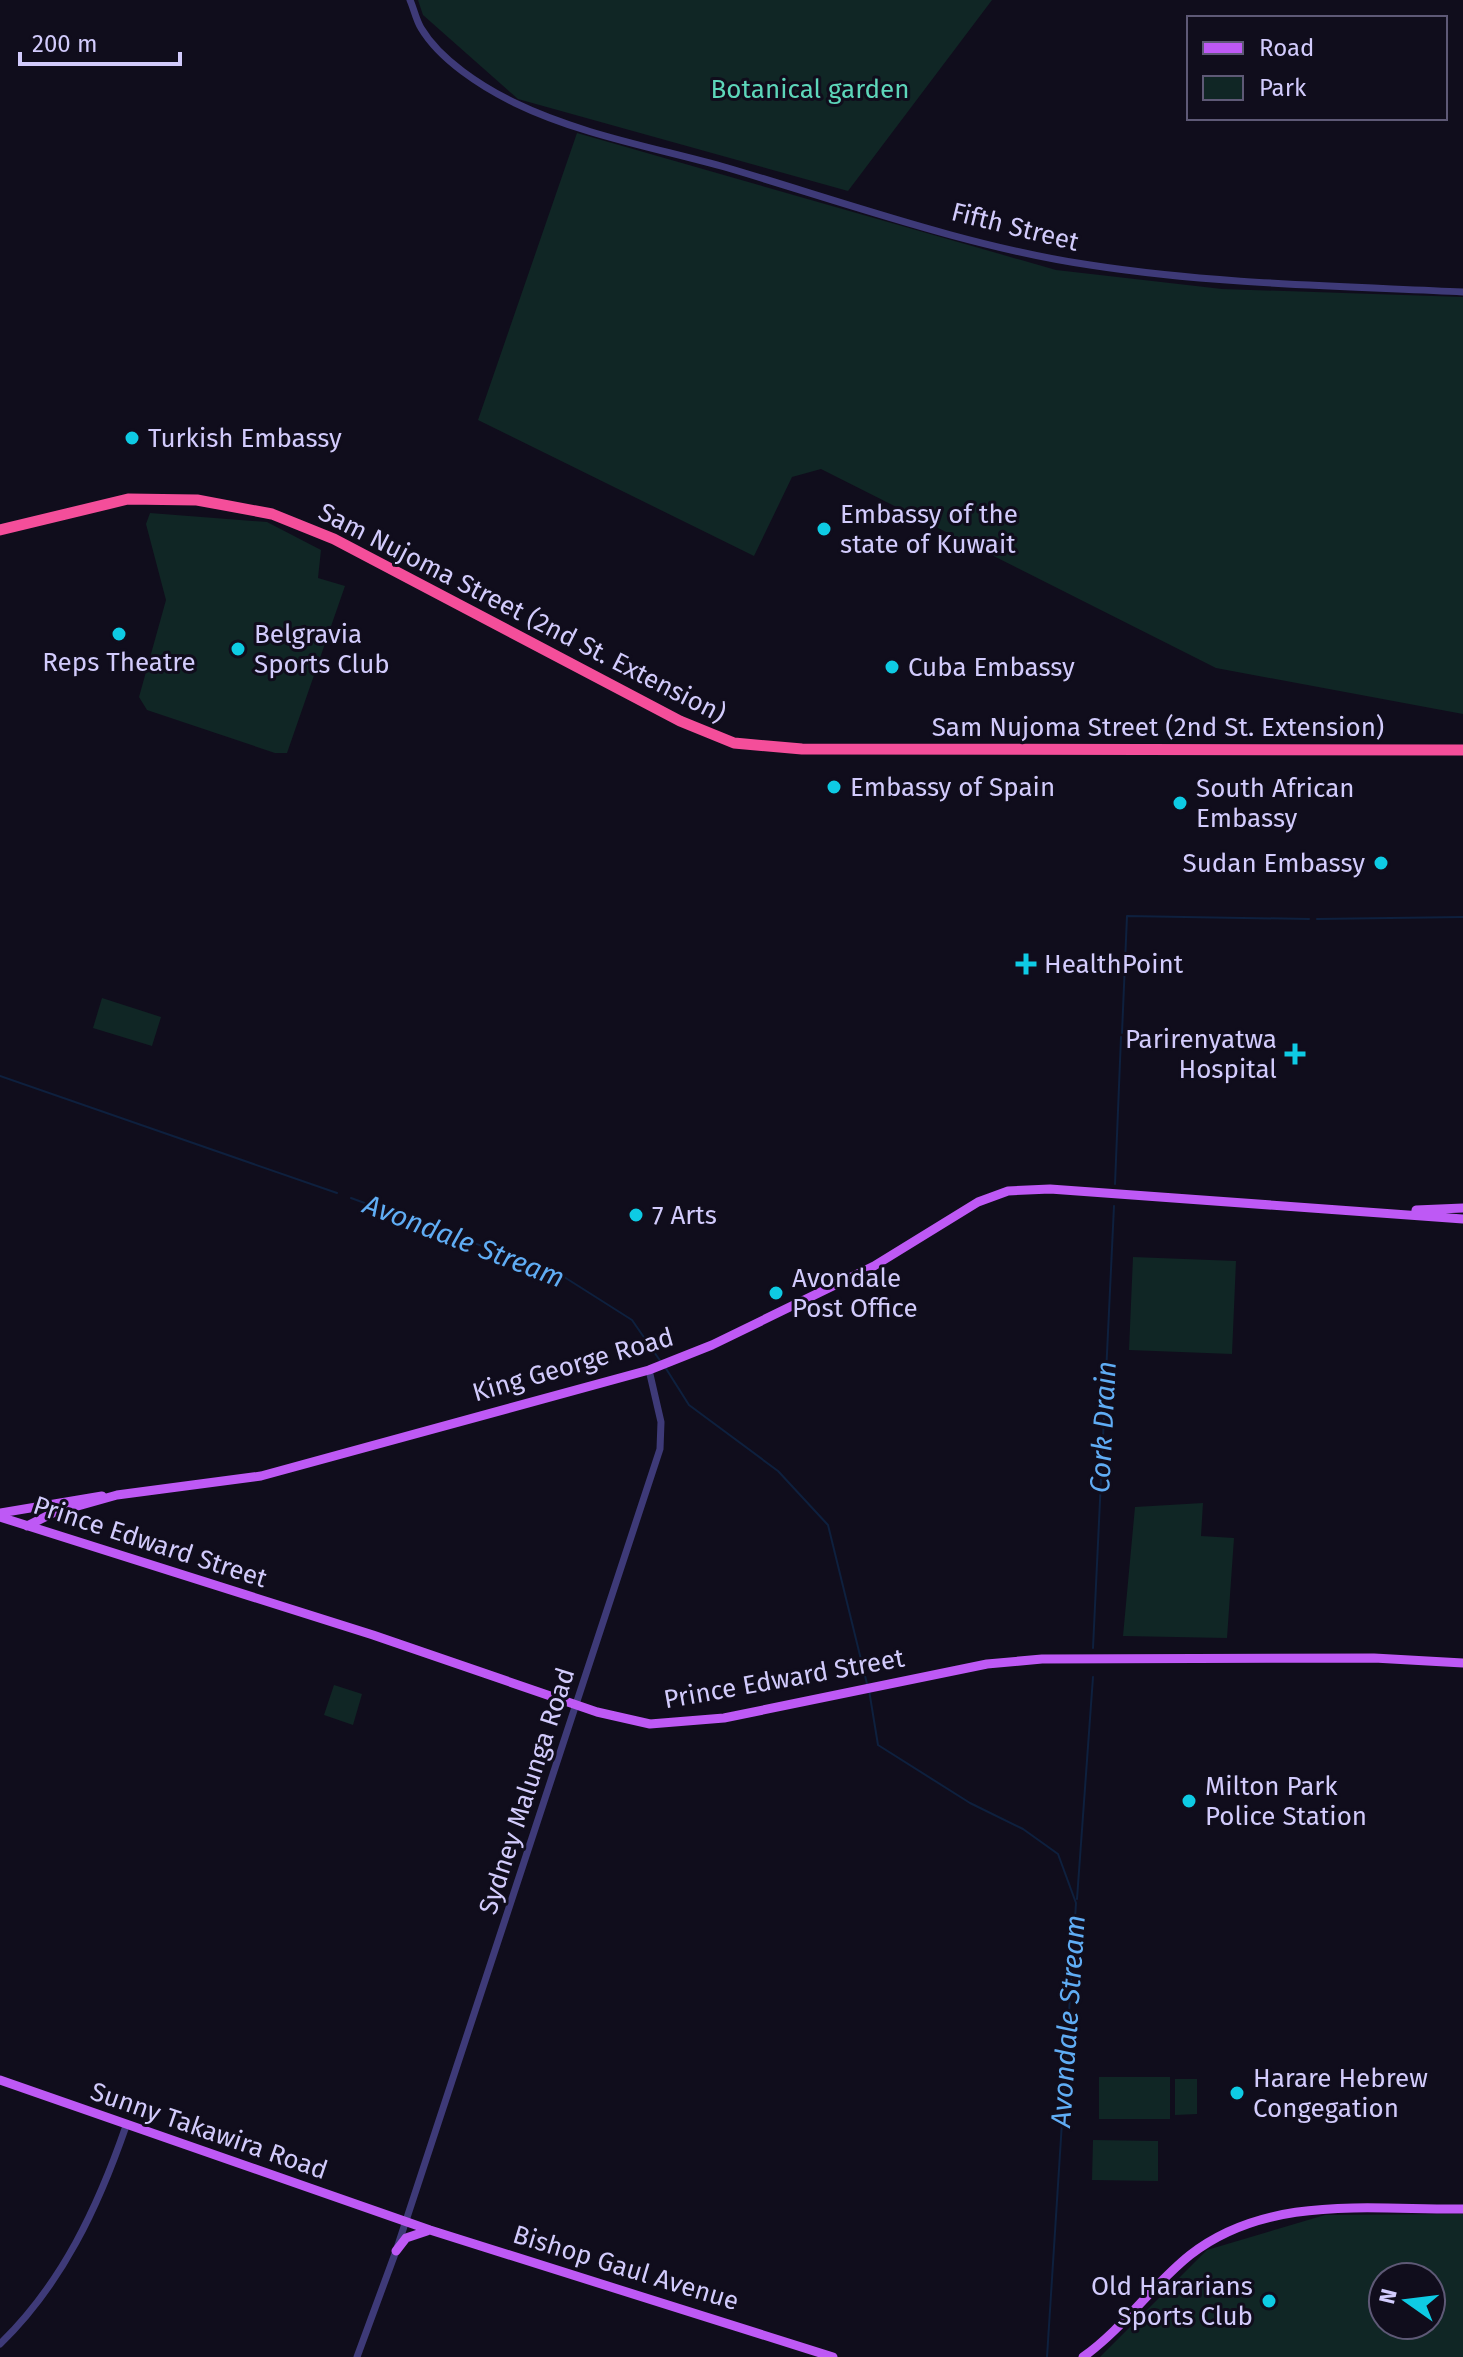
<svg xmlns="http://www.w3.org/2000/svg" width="1463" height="2357" viewBox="0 0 1463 2357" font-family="'Fira Sans',sans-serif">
<rect width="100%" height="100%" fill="#100d1c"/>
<path fill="#102625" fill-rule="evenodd" d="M418,0H992L848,191L518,99L423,15Z
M577,133L1056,270L1222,289L1463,297V714L1216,668L821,469L792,477L754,556L478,420Z
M150,513L267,522L321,550L318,578L345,586L287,753H275L147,710L139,697L166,600L146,524Z
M102,998L161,1017L152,1046L93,1028Z
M1133,1257L1236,1261L1232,1354L1129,1350Z
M1203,1503L1201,1536L1234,1538L1227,1638L1123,1636L1135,1507Z
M334,1685L362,1694L353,1725L324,1715Z
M1099,2077H1170V2119H1099Z
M1175,2079H1197V2114L1175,2115Z
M1093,2140L1158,2141V2181L1092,2180Z
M1463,2214V2357H1100L1207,2250L1325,2215ZM1383,2277H1431V2325H1383Z"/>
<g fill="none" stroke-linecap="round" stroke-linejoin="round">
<path stroke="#0e203e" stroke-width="2" d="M1317,919L1463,917
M1122,1033L1127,916L1309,919
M0,1076L337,1193
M1115,1184L1121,1037
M351,1198L561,1275L632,1320L661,1362
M665,1367L689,1405L778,1471L828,1525L867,1684
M1093,1648L1114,1206
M869,1690L878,1745L970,1803L1023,1829L1058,1854L1076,1903L1047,2357
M1077,1899L1093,1677"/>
<path stroke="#3e3a78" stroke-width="7" d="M410,0C414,9 416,20 421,28C440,60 482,87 515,103C581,135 657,148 728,168C843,202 972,248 1090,265C1213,284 1338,286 1463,292
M0,2344C62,2284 98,2207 126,2126
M357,2357L396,2251L660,1449L661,1422L649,1370"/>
<path stroke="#be59f5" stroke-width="9" d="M1416,1210L1463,1208
M0,1513L102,1496
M0,1517L373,1635L597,1712L650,1724L724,1718L987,1664L1042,1659L1374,1658L1463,1663
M27,1526L53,1513L117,1495L261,1476L649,1370L712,1345L874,1266L978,1202L1008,1191L1050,1189L1463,1219
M0,2080L430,2230L833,2357
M396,2251L406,2238L427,2231
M1083,2357C1124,2328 1151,2286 1190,2255C1268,2194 1370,2210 1463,2209"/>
<path stroke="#f44e9a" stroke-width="11" d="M0,530L128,499L197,500L272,514L334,539L680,721L734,743L802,749L1463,750"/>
</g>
<g fill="#0ecbe4" stroke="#100d1c" stroke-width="3">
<circle cx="132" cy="438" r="8"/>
<circle cx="824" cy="529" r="8"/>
<circle cx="119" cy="634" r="8"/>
<circle cx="238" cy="649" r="8"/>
<circle cx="892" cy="667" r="8"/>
<circle cx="834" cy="787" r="8"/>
<circle cx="1180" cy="803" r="8"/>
<circle cx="1381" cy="863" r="8"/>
<path d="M1022 952h8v8h8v8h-8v8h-8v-8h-8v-8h8z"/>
<path d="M1291 1042h8v8h8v8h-8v8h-8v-8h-8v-8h8z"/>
<circle cx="636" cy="1215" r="8"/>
<circle cx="776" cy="1293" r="8"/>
<circle cx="1189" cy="1801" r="8"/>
<circle cx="1237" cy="2093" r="8"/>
<circle cx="1269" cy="2301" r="8"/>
</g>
<g text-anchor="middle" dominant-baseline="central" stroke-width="6" stroke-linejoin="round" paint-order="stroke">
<g font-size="26" fill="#5dd6ba" stroke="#100d1c">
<text x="810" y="89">Botanical garden</text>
</g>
<g font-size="26" fill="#d2cbfc" stroke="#100d1c">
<text transform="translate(1015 227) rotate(14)">Fifth Street</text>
<text transform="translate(522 613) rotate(27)">Sam Nujoma Street (2nd St. Extension)</text>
<text x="1158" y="727">Sam Nujoma Street (2nd St. Extension)</text>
<text transform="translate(573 1365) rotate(-16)">King George Road</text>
<text transform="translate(150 1542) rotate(18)">Prince Edward Street</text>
<text transform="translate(784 1679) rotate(-10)">Prince Edward Street</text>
<text transform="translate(527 1791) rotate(-72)">Sydney Malunga Road</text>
<text transform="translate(209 2131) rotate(19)">Sunny Takawira Road</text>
<text transform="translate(626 2268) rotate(17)">Bishop Gaul Avenue</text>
</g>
<g font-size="26" fill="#d2cbfc" stroke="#100d1c" text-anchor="start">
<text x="148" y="438">Turkish Embassy</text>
<text x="840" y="514">Embassy of the<tspan x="840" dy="30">state of Kuwait</tspan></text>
<text x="254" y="634">Belgravia<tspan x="254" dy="30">Sports Club</tspan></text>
<text x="119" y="662" text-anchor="middle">Reps Theatre</text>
<text x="908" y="667">Cuba Embassy</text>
<text x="850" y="787">Embassy of Spain</text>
<text x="1196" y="788">South African<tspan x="1196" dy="30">Embassy</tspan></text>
<text x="1365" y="863" text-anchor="end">Sudan Embassy</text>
<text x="1044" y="964">HealthPoint</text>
<text x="1277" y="1039" text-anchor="end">Parirenyatwa<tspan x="1277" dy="30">Hospital</tspan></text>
<text x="652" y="1215">7 Arts</text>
<text x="792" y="1278">Avondale<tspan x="792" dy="30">Post Office</tspan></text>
<text x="1205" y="1786">Milton Park<tspan x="1205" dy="30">Police Station</tspan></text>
<text x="1253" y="2078">Harare Hebrew<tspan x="1253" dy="30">Congegation</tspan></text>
<text x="1253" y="2286" text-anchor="end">Old Hararians<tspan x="1253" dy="30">Sports Club</tspan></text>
</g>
<g font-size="28" font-style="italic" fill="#60adf5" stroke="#100d1c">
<text transform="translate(464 1241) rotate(21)">Avondale Stream</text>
<text transform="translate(1103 1427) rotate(-87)">Cork Drain</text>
<text transform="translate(1068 2021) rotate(-86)">Avondale Stream</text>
</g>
</g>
<rect x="1187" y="16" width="260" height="104" fill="#100d1c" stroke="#5e5976" stroke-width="2"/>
<rect x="1203" y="42" width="40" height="12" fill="#be59f5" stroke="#5e5976" stroke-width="2"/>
<text x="1259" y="56" font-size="24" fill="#d2cbfc">Road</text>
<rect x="1203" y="76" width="40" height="24" fill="#102625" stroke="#5e5976" stroke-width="2"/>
<text x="1259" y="96" font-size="24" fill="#d2cbfc">Park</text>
<g transform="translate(1407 2301) rotate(284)"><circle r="38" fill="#100d1c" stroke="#5e5976" stroke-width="2"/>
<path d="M0-6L14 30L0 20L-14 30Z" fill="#0ecbe4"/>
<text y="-12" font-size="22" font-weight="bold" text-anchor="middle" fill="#d2cbfc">N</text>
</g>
<path d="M20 52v12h160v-12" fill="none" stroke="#d2cbfc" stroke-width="4"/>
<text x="32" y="52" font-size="24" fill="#d2cbfc" stroke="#100d1c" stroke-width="6" paint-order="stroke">200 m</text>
</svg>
